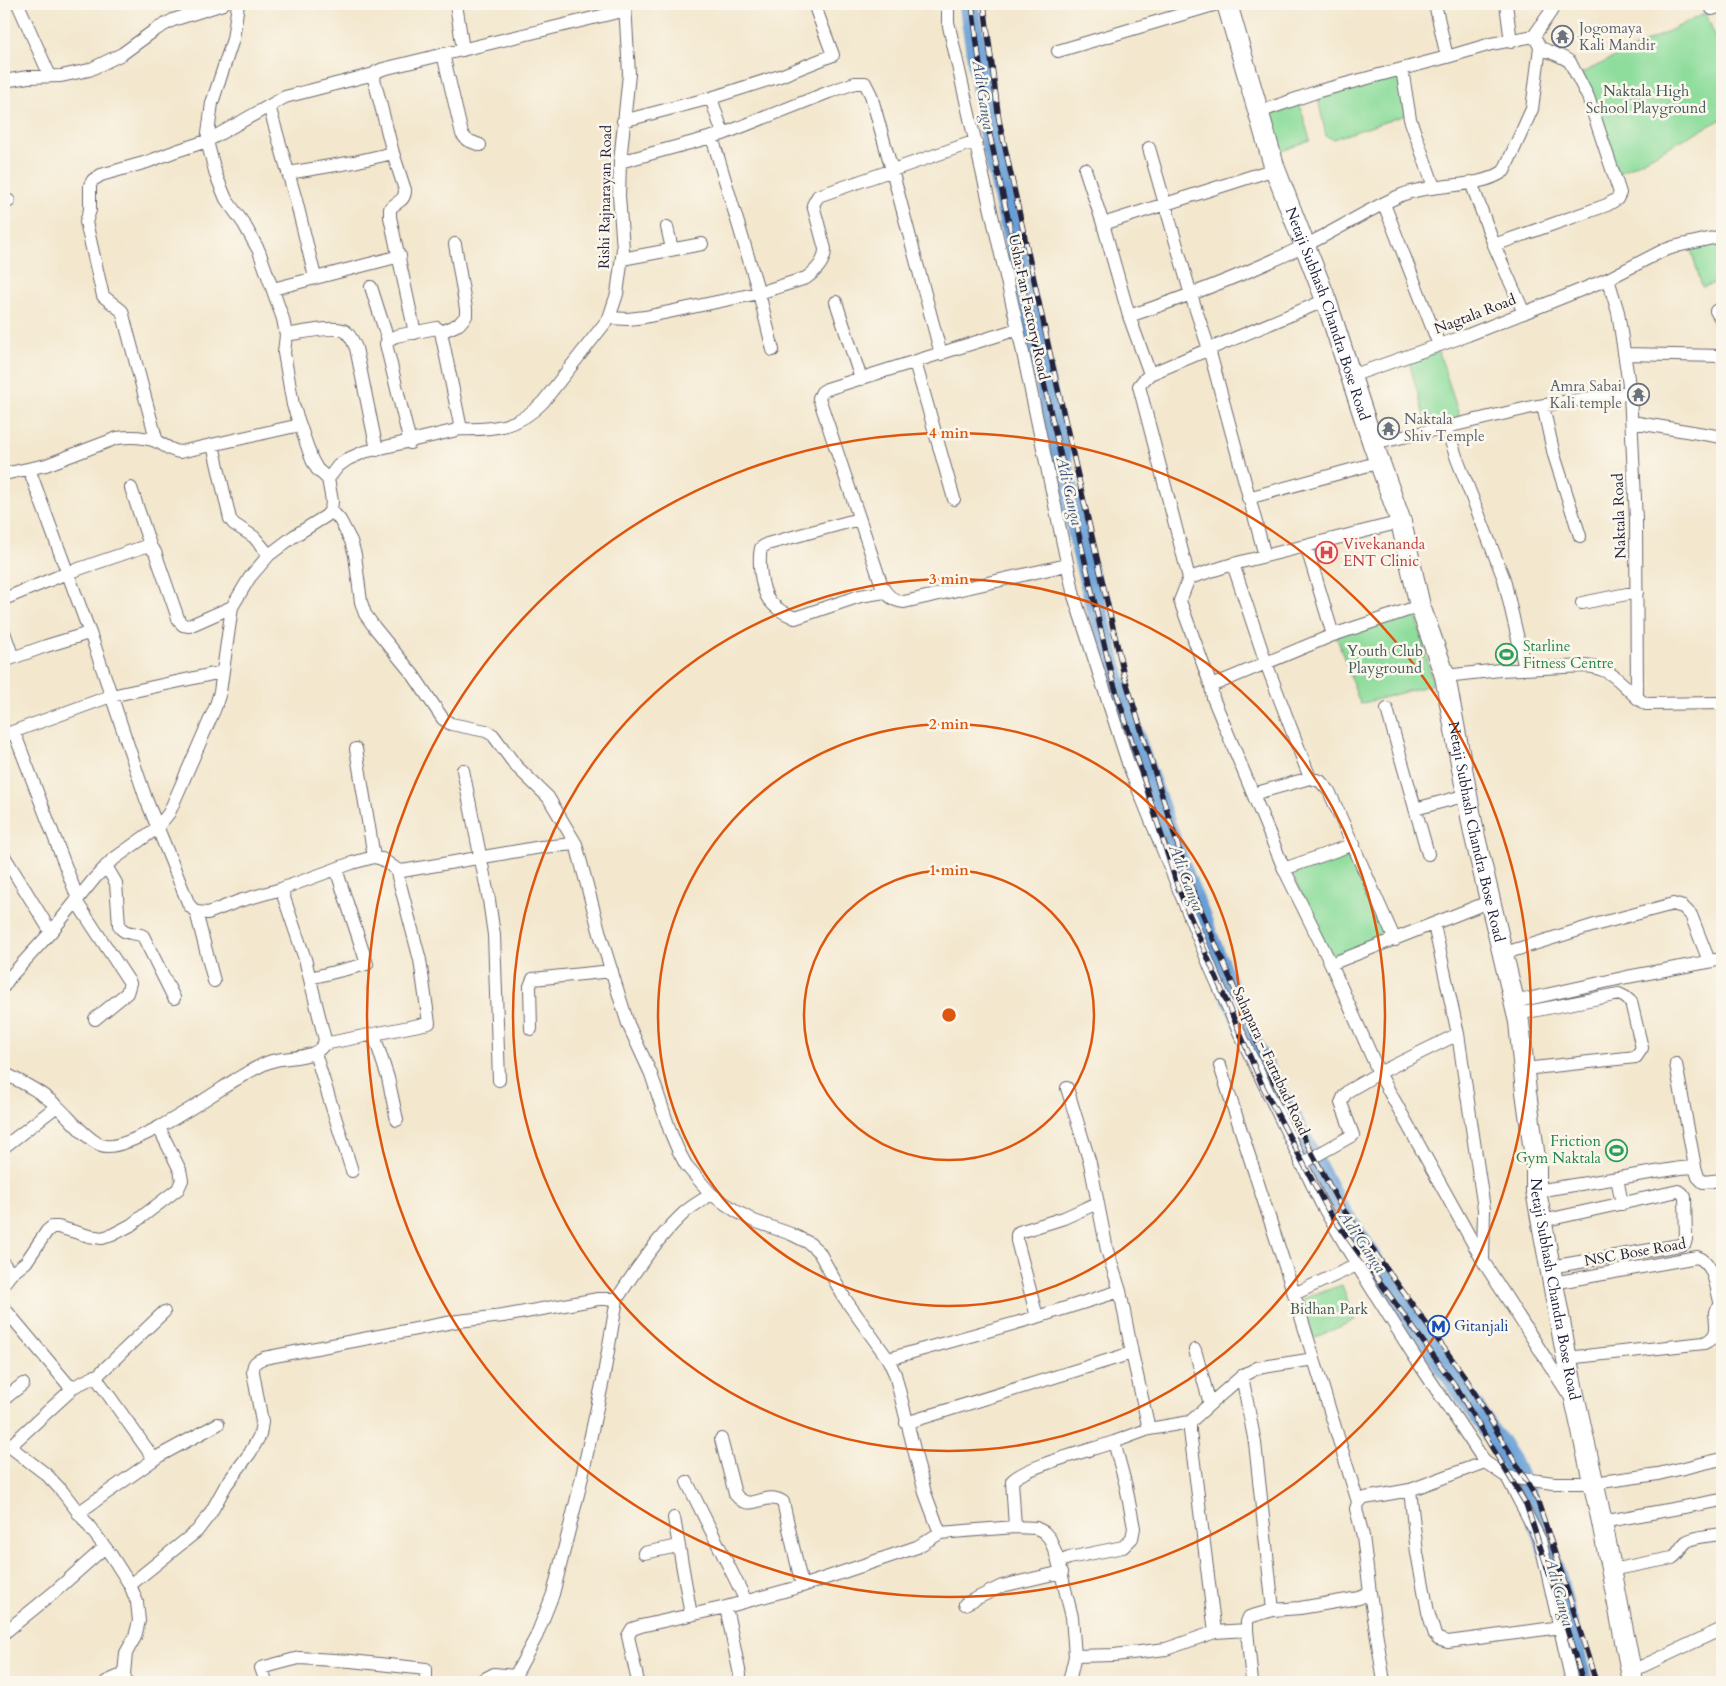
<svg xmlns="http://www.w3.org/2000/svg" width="1726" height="1686" viewBox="0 0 1726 1686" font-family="Cardo,serif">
<rect width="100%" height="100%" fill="#fbf7ec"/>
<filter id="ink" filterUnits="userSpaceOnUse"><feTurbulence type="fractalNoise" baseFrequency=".02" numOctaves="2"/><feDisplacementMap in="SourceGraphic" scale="10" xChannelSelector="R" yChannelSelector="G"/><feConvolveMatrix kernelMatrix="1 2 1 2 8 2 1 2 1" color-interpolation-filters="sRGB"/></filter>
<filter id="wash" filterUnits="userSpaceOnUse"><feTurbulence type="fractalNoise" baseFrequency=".0096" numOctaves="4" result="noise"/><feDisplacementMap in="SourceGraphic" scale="20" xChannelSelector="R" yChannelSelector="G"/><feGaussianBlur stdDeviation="1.12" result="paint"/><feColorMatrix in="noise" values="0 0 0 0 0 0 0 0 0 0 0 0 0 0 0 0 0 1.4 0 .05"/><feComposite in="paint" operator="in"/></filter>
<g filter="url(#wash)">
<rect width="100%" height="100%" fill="#f3e7cd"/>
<path fill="#8edd9c" stroke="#58806c" d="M1706,13L1722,55V119L1615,175L1580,74Z
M1398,74L1406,115L1333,139L1326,136L1317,94Z
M1299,102L1310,140L1280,152L1267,112Z
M1722,239V281L1702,287L1690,246Z
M1439,352L1460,418L1427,428L1409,361Z
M1416,613L1432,680L1434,684L1360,704L1336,635Z
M1354,849L1391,938L1333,962L1291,872Z
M1342,1285L1355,1320L1314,1338L1301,1299Z"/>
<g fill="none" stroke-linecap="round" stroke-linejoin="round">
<path stroke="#689fd6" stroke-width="21" d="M969,4L988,129L1017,255L1082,552L1116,682L1144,766L1186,881L1233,1000L1254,1048L1336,1204L1406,1311L1485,1424L1510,1461L1544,1537L1558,1584L1582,1682"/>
</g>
</g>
<g filter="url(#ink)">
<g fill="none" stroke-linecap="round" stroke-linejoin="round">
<defs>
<path id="street" d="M18,4L50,76
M238,4L233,39L212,103L207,141L216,175L226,199L244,224L259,251L283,319L286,335L284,353L293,405L312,460L317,469L328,479
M456,4L463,50
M948,4V22L1018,329L1074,596L1129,766L1211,969L1240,1034L1321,1203L1357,1265L1418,1362L1463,1429L1485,1462L1507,1477L1554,1483H1594L1658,1474L1722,1459
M1506,4L1511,42
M1709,4L1712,9L1722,6
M1058,51L1217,4
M443,54L462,134L467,140L480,145
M1447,57L1491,44L1534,36L1556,4
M1402,69L1410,119L1434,187
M4,81L28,77L61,76L89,70L122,54L155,30L173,20L223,4
M711,98L723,134
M269,106L296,200L315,277
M1259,112L1319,91L1447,57L1435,4
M623,121L711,98L780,76L833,55L814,4
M712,137L759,293L773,350
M1149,148L1191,295L1209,349L1265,556
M620,162L723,134L829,92L855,83H865L871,95L892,170L941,354
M1085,169L1103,224
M288,173L354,162L393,153
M1471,182L1494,245L1524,313
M4,203L9,201
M1384,204L1439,345
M667,227L672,249
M1494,245L1607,205L1617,199L1620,193L1588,97L1570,62C1562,55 1549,53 1540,47
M622,259L702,244
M1608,279L1618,312L1630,392
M371,287L388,340
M273,289L400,256
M836,302L861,379
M1716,311L1722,321
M1129,316C1189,296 1249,273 1306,245C1337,230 1366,211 1397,197C1429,182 1478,190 1504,171L1532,109L1540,47L1534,36
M609,318L628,319L645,317L759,293L806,278C816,271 825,262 825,249L813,205L818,196L976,141
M1018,329L827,389L822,392L819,398L882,586C886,595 894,601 904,602L1067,565
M441,332L459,324L466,316V309L455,244
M415,333L390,217V209C396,201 405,202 405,190L393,153L374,79L376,72L383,69L626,10
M286,335C300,333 334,325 345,331C351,335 353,342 356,348L377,450
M1624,354L1722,356
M915,362L954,499
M1150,374L1326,300
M1351,376L1468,335L1541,306L1608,279L1662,251L1677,246L1722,236
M1543,406L1554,455L1580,536
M1632,422L1722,437
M1446,427L1457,459L1504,579L1525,669
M157,442L122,311L103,296L86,222L90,210V185L93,180L101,175L147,162L176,151L207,141L285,97L374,74
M410,443L386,344L388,340L396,336L437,328L441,332L461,429
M1373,444L1532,407L1630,392L1636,520L1637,698C1619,681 1611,668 1585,666L1500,670L1445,676
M213,445L230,519L234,524L254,537L269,555
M29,469L94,644L146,799L189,905L196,912L208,913L239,901L281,889L352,863L374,857L382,859L396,869L402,871L541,847L576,844
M4,474L46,465L117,438C131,436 144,436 158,442C166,446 171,451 180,452L300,425
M131,488L151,548
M1248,498L1380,462
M331,510L340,520L351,541L355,555L361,602L365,614L375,628L414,676L443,719L451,724L486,731L493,735L516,766L548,797L576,844L600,934L628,1024L651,1074L670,1131L678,1150L686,1165L711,1194L736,1211L754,1221L791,1234L809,1243L819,1252L845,1299L888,1359L895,1374L925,1493L940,1533L1015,1527L1036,1528L1044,1532L1050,1539L1057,1557L1072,1617L1075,1656L1069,1682
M859,519L767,544L761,548C758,561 761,589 769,600C775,608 785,614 795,618L860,596L885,592
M1306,545L1333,635
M1233,564L1266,663L1310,778
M1189,578L1233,564L1401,522
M4,599L67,573L146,546L151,548L155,552L179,621L183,625L189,626L232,607
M1582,603L1637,592
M4,632L13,658
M4,661L46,646L89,633
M1211,686L1333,635L1420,606
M1637,698L1646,704L1722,703
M1387,709L1428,854
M14,732L78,899
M4,735L111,696L222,672
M356,749L374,857
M463,770L489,900L494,935L499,1080
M1253,794L1213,698L1211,686L1180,601L1189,578L1139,386L1142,382L1150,374L1129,316L1103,224L1275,169
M1415,809L1467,795
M4,856L51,932
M106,866L116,883L119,925C124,936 134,931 143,936L174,998
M1284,869L1354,844
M76,901L130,983L127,993L95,1019
M1491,901L1331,964L1379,1073L1483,1261L1569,1395
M196,912L214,981
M1434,925L1458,1034L1484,1209L1483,1260
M1502,954L1598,924L1673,904L1683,907L1691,915L1709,961L1722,959
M1331,964L1284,869L1253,794L1310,778L1320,781L1329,791L1395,940
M310,978L367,964L336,869
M4,986L10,977L51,932L94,879L111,861L157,828L169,813L215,708L220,692L232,607L250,577L269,555L294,536L326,516L331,510L332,501L328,479L338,466L348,459L364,452L461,429C495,430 519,427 543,402L609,318L617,294L623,249L619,196L620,162L629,74L625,4
M1514,1002L1627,977L1713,961
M1517,1014L1619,994L1625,997L1631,1002L1642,1048L1636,1057L1524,1069
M531,1029L530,986L533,979L612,971
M374,1035L388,1078L397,1120
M324,1044L429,1023L420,960L396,869
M315,1053L352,1171
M1676,1064L1695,1167
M1220,1066L1294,1294
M4,1073C23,1083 42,1092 58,1107C70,1118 86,1139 101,1145C126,1155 211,1095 235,1080C247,1073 259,1065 272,1061C288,1056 321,1060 325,1040L305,959L281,889
M1067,1088L1090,1163L1107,1250L1120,1291L1132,1353L1149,1429L1190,1422L1210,1404L1195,1350
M4,1147L57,1106
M1301,1164L1353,1135L1341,1103L1344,1096L1348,1091L1379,1073L1458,1034
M1617,1178L1622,1204
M1536,1191L1681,1168L1695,1167L1698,1177L1703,1182L1722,1180
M1542,1221L1678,1191L1682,1193L1685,1197L1686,1239L1685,1243L1680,1245L1550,1267
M4,1264L11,1274L4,1283
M1357,1265L1294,1294L1358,1502
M11,1274L26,1262L47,1231L52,1227H58L89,1236L102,1238L112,1235L131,1225L178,1189L182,1180L180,1170L159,1128
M1553,1283L1697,1257C1715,1263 1716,1289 1721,1305
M4,1308L71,1388L69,1392L9,1447
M1037,1317L1017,1241V1235L1019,1232L1064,1218L1097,1203
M1567,1358L1704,1343C1720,1336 1716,1327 1715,1312L1722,1304
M888,1359L1037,1317L1120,1291
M95,1376L154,1459
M1242,1376L1255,1443L1273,1610
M71,1388L98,1375L164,1312
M4,1399L23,1384
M1210,1404L1242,1376L1257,1368L1314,1359
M1190,1422V1431L1215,1632
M906,1423L1132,1353
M721,1439L735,1494C751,1515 764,1489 783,1502L802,1586
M4,1442L47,1475L62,1491L111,1555L130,1585L137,1602L139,1621L135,1637L126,1653L124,1674L126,1682
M1114,1442L1149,1429
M1507,1477L1540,1540L1572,1682
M687,1482L746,1601
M1410,1490L1417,1553L1428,1612L1435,1635L1438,1639L1448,1642L1561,1627
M78,1513L159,1456L218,1424
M674,1518L691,1615
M1602,1522L1722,1500
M1015,1527L1012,1481C1026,1466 1092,1450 1114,1442L1126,1486L1134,1528L1132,1538L1123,1547L1069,1558L1059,1562
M644,1553L678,1546
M1611,1570L1672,1558C1679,1554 1680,1547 1686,1542C1692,1537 1714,1535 1722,1534
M130,1585L197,1531L210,1514L226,1485L250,1453L260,1435L262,1422L253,1372C253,1363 256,1361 264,1358L458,1321L503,1316L598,1299H617C636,1269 659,1236 685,1212C693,1205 703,1200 711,1194
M1370,1593L1384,1682
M965,1604L1002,1586L1062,1572
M726,1607L740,1675L739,1682
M4,1633L52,1594L105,1547
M1075,1656L1114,1655L1166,1649L1215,1632L1247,1630
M1630,1672L1722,1629
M515,1676L536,1637L553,1594L579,1490L603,1380L617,1299
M106,1682L124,1674
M266,1682L261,1668L299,1658L351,1661L426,1669V1682
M479,1682L494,1674L515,1676V1682
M638,1682L628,1636L632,1629L641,1626L726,1607L802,1586L917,1547L940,1533
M1252,1682L1247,1630V1622L1249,1617L1273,1610L1300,1608L1359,1598L1370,1593L1363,1536L1356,1509L1358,1502L1365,1498L1410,1490L1485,1462"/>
<g id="primary">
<path id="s1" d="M1227,4L1275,169L1326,300L1373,444L1401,522L1420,606L1445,676L1474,833L1519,1022L1526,1092L1536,1166V1191L1571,1381L1602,1522L1633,1682"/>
</g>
</defs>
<use href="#street" stroke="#6b676e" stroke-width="14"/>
<use href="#primary" stroke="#6b676e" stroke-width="22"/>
<use href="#street" stroke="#fff" stroke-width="12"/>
<use href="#primary" stroke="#fff" stroke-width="20"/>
<defs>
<path id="rail" d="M972,4L987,122L1045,388L1112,678L1178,888L1263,1087L1329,1212L1454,1384L1526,1504L1559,1603L1583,1682
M984,4L999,120L1057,385L1124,675L1190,884L1274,1082L1340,1205L1465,1377L1537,1499L1570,1599L1596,1682"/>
</defs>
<use href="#rail" stroke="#22223b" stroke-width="5.5"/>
<use href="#rail" stroke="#fbf7ec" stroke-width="4" stroke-dasharray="11" stroke-linecap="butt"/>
</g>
</g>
<g fill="none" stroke="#de560e" stroke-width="2.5">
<circle cx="949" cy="1015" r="145"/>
<circle cx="949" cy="1015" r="291"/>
<circle cx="949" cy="1015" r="436"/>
<circle cx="949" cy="1015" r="582"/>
</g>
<defs>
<symbol id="temple-ring" viewBox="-11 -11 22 22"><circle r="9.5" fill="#fbf7ec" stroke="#6b7280" stroke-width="1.5"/><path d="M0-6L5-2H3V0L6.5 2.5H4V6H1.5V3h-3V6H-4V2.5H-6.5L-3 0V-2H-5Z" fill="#6b7280"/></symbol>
<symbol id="hospital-ring" viewBox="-11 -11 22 22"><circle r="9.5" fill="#fbf7ec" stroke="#e0444e" stroke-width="1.5"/><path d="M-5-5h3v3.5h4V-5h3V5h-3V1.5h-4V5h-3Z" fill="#e0444e"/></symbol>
<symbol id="stadium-ring" viewBox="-11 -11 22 22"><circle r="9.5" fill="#fbf7ec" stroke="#2e9e5b" stroke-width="1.5"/><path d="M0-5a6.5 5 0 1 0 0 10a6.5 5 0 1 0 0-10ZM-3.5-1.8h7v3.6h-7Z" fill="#2e9e5b"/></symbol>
<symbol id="metro-ring" viewBox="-11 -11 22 22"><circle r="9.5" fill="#fbf7ec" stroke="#1a4fb4" stroke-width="1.5"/><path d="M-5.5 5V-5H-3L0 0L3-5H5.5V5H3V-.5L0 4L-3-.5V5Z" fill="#1a4fb4"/></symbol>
</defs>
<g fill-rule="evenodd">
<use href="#temple-ring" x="1550" y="24" width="25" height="25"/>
<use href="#temple-ring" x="1626" y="382" width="25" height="25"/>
<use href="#temple-ring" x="1376" y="416" width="25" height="25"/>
<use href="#hospital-ring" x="1314" y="540" width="25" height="25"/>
<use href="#stadium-ring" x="1494" y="642" width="25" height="25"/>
<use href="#stadium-ring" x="1604" y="1138" width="25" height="25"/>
<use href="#metro-ring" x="1426" y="1314" width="25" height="25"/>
</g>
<g text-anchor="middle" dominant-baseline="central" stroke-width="5" stroke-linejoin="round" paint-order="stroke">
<g font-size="15" fill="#5b616d" stroke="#fbf7ec" text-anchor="start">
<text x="1579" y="28">Jogomaya<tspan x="1579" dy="17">Kali Mandir</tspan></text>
<text x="1622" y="386" text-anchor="end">Amra Sabai<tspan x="1622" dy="17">Kali temple</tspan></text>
<text x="1404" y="419">Naktala<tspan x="1404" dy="17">Shiv Temple</tspan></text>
</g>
<g font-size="15" fill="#425a58" stroke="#fbf7ec">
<text x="1646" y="91">Naktala High<tspan x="1646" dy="17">School Playground</tspan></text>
<text x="1385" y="651">Youth Club<tspan x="1385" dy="17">Playground</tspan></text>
<text x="1329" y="1309">Bidhan Park</text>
</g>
<g font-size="15" fill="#22223b" stroke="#fbf7ec">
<text transform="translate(605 197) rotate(-89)">Rishi Rajnarayan Road</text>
<text transform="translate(1029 307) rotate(78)">Usha Fan Factory Road</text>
<text stroke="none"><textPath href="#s1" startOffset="326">Netaji Subhash Chandra Bose Road</textPath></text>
<text transform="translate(1475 314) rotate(-21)">Nagtala Road</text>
<text transform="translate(1619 516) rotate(-92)">Naktala Road</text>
<text stroke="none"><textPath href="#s1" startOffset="866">Netaji Subhash Chandra Bose Road</textPath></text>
<text transform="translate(1271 1061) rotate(65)">Sahapara - Fartabad Road</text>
<text transform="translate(1635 1252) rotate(-10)">NSC Bose Road</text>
<text stroke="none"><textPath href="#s1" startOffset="1331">Netaji Subhash Chandra Bose Road</textPath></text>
</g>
<g font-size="15" fill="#be3a42" stroke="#fbf7ec" text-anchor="start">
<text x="1343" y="544">Vivekananda<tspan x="1343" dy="17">ENT Clinic</tspan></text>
</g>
<g font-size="15" fill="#27864d" stroke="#fbf7ec" text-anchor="start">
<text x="1523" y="646">Starline<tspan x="1523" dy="17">Fitness Centre</tspan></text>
<text x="1601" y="1141" text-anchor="end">Friction<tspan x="1601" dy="17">Gym Naktala</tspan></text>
</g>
<g font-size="15" fill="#164399" stroke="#fbf7ec" text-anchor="start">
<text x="1454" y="1326">Gitanjali</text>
</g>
<g font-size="16" font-style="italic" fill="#425a81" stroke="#fbf7ec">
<text transform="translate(983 95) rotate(81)">Adi Ganga</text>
<text transform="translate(1069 491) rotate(77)">Adi Ganga</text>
<text transform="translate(1186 878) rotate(69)">Adi Ganga</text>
<text transform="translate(1362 1242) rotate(56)">Adi Ganga</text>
<text transform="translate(1559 1592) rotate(75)">Adi Ganga</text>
</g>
</g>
<circle cx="949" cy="1015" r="8" fill="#de560e" stroke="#fbf7ec" stroke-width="2.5"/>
<g font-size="15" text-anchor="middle" font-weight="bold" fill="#de560e" stroke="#fbf7ec" stroke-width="5" stroke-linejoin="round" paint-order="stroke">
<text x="949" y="438">4 min</text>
<text x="949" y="584">3 min</text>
<text x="949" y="729">2 min</text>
<text x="949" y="875">1 min</text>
</g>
<rect width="1726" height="1686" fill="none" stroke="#fbf7ec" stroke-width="20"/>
</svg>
